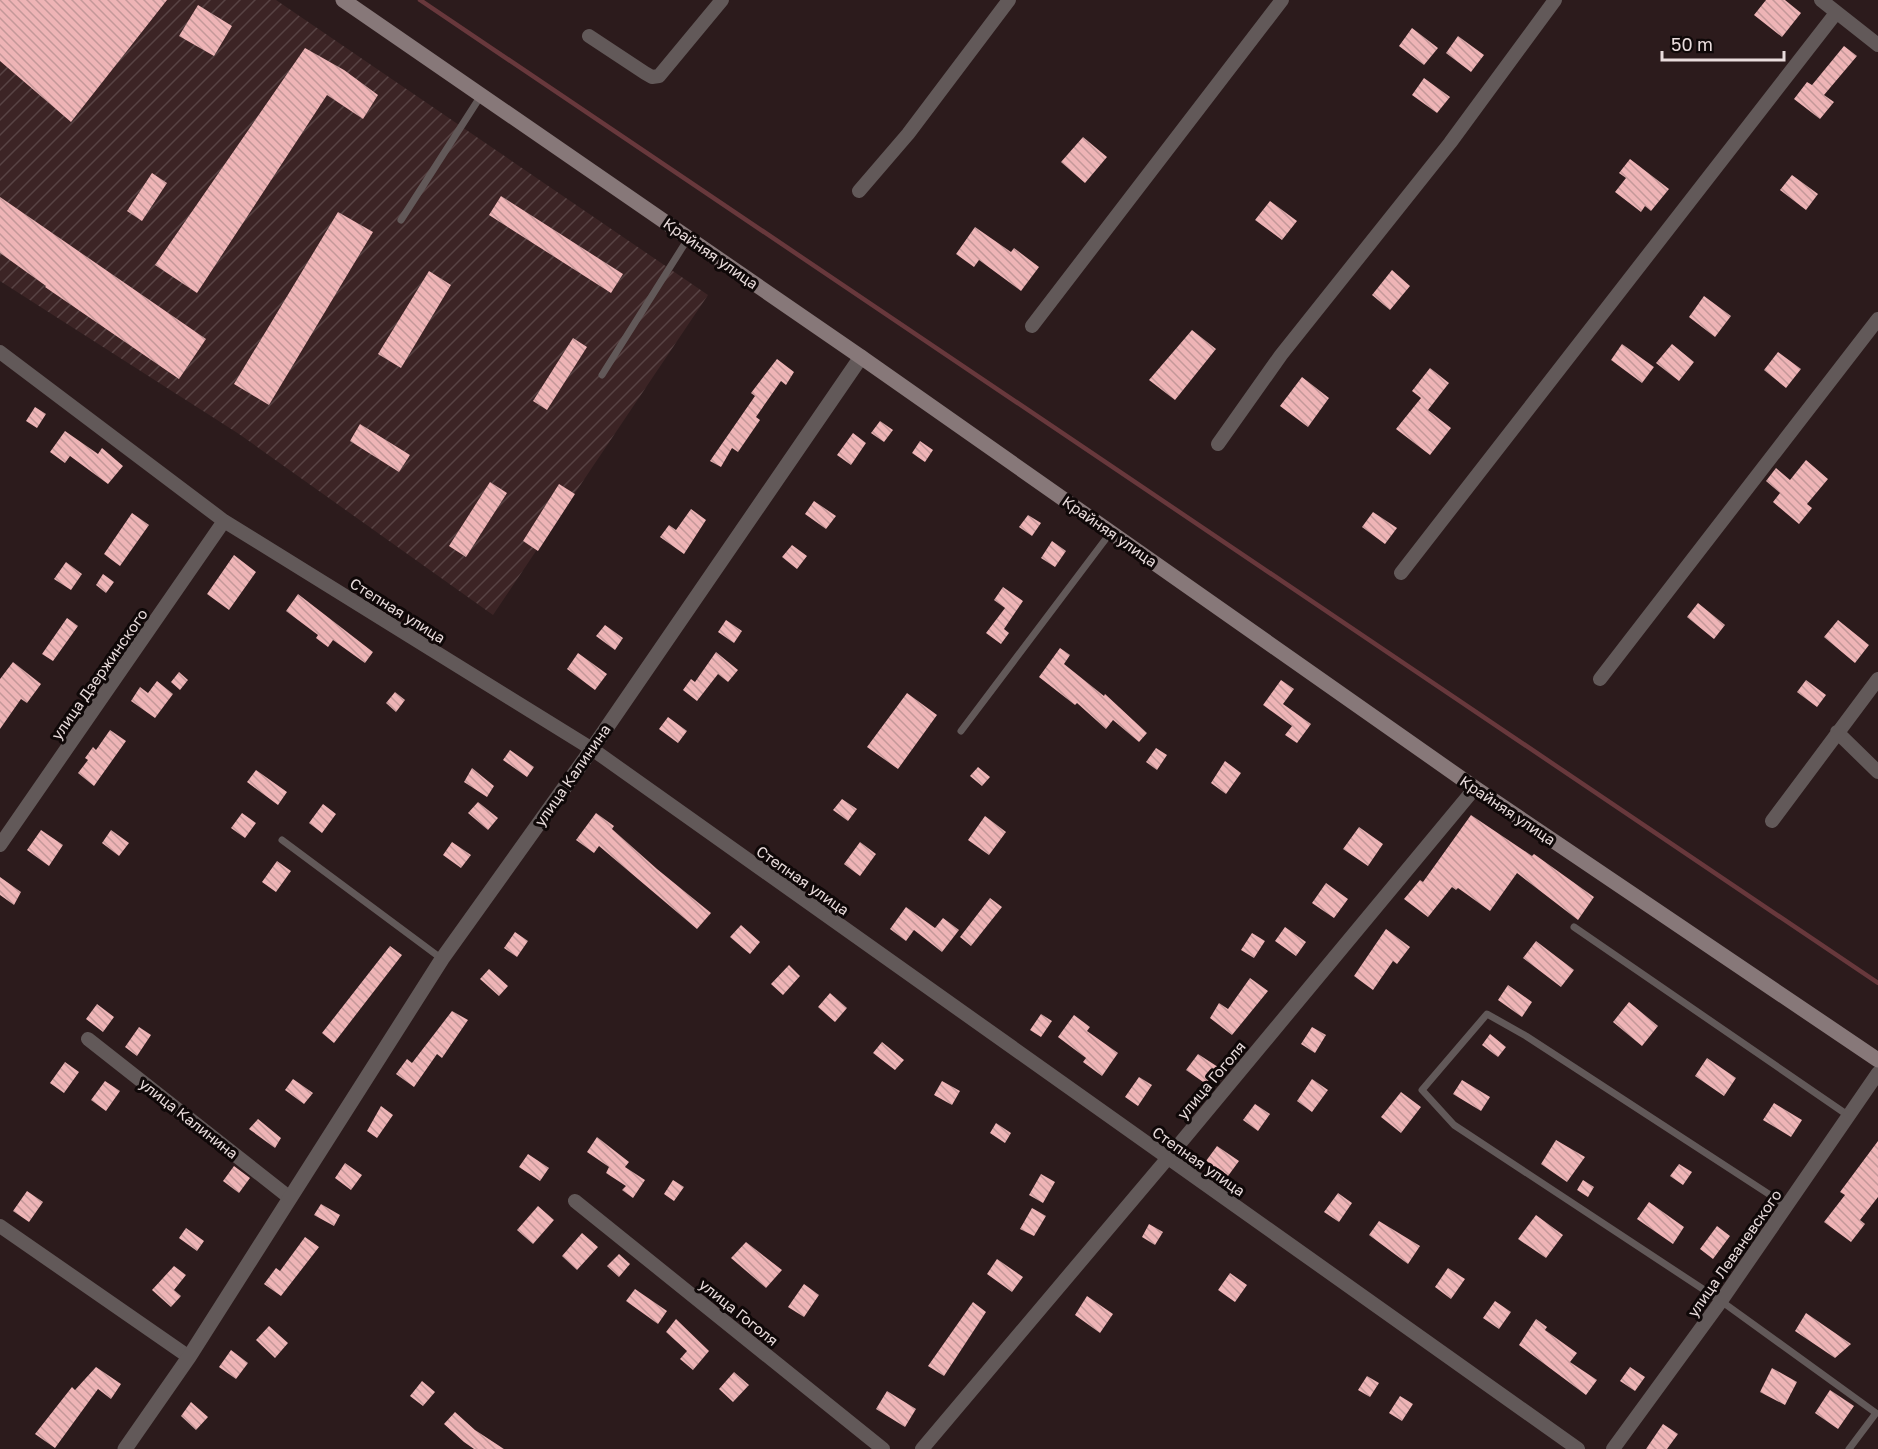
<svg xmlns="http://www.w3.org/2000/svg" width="1878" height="1449" viewBox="0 0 1878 1449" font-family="'Golos Text',sans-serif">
<defs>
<pattern id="industrial-furrows" width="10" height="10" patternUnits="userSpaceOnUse" patternTransform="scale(1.5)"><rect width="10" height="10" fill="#3c2425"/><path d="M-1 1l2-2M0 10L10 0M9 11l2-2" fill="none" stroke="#584344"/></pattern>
<pattern id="building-back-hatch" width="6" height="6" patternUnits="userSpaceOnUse" patternTransform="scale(1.5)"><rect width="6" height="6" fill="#eeb4b6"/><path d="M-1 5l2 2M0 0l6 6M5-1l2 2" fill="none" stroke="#c49899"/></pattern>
</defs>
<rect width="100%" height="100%" fill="#2c1b1c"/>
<path fill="url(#industrial-furrows)" d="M0,0H276L708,295L493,615L239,434L0,281Z"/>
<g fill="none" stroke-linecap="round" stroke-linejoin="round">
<path stroke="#68383c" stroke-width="4.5" d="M420,0L1878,983"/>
</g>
<path fill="url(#building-back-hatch)" d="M0,0H167L71,122L0,61Z
M1766,0H1785L1801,13L1782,37L1754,15Z
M198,5L232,26L214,56L179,36Z
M1412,28L1438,48L1424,65L1399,46Z
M1458,36L1484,55L1471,72L1446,53Z
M1844,46L1857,56L1824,95L1834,102L1820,119L1794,99L1807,82L1812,85Z
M305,48L344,70L378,95L363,119L327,95L197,293L155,265Z
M1424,78L1450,97L1437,113L1412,95Z
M1083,137L1107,157L1085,183L1061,162Z
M1630,159L1669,189L1651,211L1645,206L1641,212L1615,192L1626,178L1619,173Z
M152,173L167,183L142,221L127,211Z
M1792,175L1818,194L1806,210L1780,190Z
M501,196L623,274L611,293L489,215Z
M0,197L206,339L179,379L45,287L46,286L0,253Z
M1270,201L1297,221L1282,240L1255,220Z
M338,212L373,232L269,405L234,384Z
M975,227L1011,252L1014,248L1039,267L1021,291L979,260L974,267L956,254Z
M1392,270L1410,286L1390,310L1372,295Z
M429,271L451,285L401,368L378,354Z
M1704,296L1731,316L1715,337L1689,317Z
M1192,330L1216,349L1175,400L1149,380Z
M573,338L587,347L547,410L533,401Z
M1622,344L1654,367L1642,383L1611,360Z
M1672,344L1694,362L1679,381L1656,363Z
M1778,352L1801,369L1786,388L1764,370Z
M777,359L794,372L786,385L781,381L756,417L760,420L738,452L732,448L721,467L710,461L755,396L751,393Z
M1430,368L1449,383L1428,410L1451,428L1430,455L1396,429L1421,398L1412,391Z
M1302,377L1329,398L1308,427L1280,406Z
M35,407L46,414L37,428L26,421Z
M880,421L893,430L884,442L871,433Z
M360,424L410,455L399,472L350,441Z
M65,431L98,454L102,448L123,466L108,484L70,456L65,463L50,452Z
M853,433L866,443L851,465L837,455Z
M920,441L933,450L925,462L912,453Z
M1806,460L1828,479L1807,504L1812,508L1799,524L1773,502L1780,493L1766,481L1776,468L1790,480Z
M490,482L507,493L466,557L449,546Z
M559,484L575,494L538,551L523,541Z
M814,501L836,516L826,529L805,514Z
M691,509L706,520L684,554L660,537L669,525L676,530Z
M1373,512L1397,528L1385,544L1362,527Z
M132,513L149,525L120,566L104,554Z
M1028,515L1041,523L1032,536L1019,527Z
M1052,541L1066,551L1055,567L1041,558Z
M792,545L807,556L797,569L782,557Z
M234,555L256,572L229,610L207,594Z
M66,562L82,574L71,590L54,579Z
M103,574L114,582L106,593L96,585Z
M1003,587L1023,601L1004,629L1009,633L1001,644L986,633L1005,608L994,600Z
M298,594L373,652L365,663L333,640L328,647L316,638L318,635L286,611Z
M1698,603L1725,625L1714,639L1687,617Z
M67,618L78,626L53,661L42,654Z
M726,620L742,631L734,643L718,632Z
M1838,620L1869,645L1855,663L1824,637Z
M605,625L623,638L615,650L596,636Z
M1060,648L1070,655L1064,664L1104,696L1105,694L1147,733L1139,742L1113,720L1106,729L1077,703L1075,705L1039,677Z
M716,652L738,670L728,682L718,674L697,701L683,690L691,679L695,682Z
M578,653L607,674L595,690L567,669Z
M13,662L41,684L27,703L21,699L0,729V679Z
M179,672L188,680L180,690L171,682Z
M1281,680L1294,689L1283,704L1311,724L1297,743L1285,735L1292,726L1263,705Z
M1806,680L1826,695L1817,707L1797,692Z
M157,681L173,694L155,718L131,701L140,687L148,693Z
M395,692L405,700L396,712L386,703Z
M907,693L937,715L898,769L867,747Z
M668,717L687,731L678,743L659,729Z
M110,730L126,741L94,786L78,773L88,760L85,758L93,747L96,750Z
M1156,748L1167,755L1157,770L1146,762Z
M510,750L534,767L527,777L503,760Z
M1225,761L1241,773L1226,794L1211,783Z
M978,767L990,777L982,786L970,776Z
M472,768L494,786L487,797L464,782Z
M256,770L287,792L278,805L247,782Z
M842,799L857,809L848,821L833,810Z
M478,802L498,818L488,830L468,813Z
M323,804L336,814L322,833L309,823Z
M242,813L256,823L245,838L231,828Z
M596,813L614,826L612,829L657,869L711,913L697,929L599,846L594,853L576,840Z
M1471,815L1532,856L1534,854L1594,897L1578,920L1517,873L1490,911L1458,888L1456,890L1452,887L1428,917L1404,899L1420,880L1423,882Z
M985,816L1006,832L989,855L968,840Z
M1359,827L1383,844L1368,866L1343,849Z
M41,830L63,845L49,866L27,850Z
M111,830L129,843L119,856L102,843Z
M452,842L471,855L461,868L443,855Z
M860,842L876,854L860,876L844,864Z
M277,861L291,871L276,892L262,882Z
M0,877L21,892L14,905L0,895Z
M1326,883L1348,899L1334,918L1312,903Z
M990,898L1002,907L971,946L960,937Z
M906,907L935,928L943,918L959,930L942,952L914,930L906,941L890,929Z
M741,925L760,942L750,954L730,937Z
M1285,927L1306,942L1296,956L1275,941Z
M1386,929L1410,947L1397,964L1393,961L1373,990L1354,976Z
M515,932L528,941L517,957L504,948Z
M1252,933L1265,941L1254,958L1241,950Z
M1536,941L1574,970L1561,987L1523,958Z
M390,946L402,955L334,1043L322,1033Z
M789,965L800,976L783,995L771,984Z
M489,969L508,986L499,996L480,979Z
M1250,978L1268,991L1232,1035L1210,1018L1219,1003L1228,1009Z
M1508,985L1532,1002L1522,1017L1498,1000Z
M830,993L847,1008L835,1022L818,1007Z
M1629,1002L1658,1026L1642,1046L1613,1022Z
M97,1004L114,1017L103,1032L86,1019Z
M452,1011L468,1020L442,1058L437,1054L414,1087L396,1074L407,1059L412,1063Z
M1041,1014L1052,1021L1041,1037L1030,1030Z
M1074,1015L1090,1027L1087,1031L1118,1053L1102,1076L1083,1062L1086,1058L1058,1037Z
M139,1027L151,1035L137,1056L125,1047Z
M1312,1027L1326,1035L1315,1053L1301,1044Z
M1490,1034L1506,1047L1498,1057L1482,1045Z
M882,1042L904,1060L895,1070L873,1053Z
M1198,1054L1218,1067L1206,1084L1186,1070Z
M1707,1058L1736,1078L1724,1096L1695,1076Z
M65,1062L79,1072L64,1093L50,1083Z
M1139,1077L1152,1085L1138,1106L1125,1097Z
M293,1079L313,1093L304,1104L285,1090Z
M1312,1079L1328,1090L1312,1112L1297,1101Z
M1462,1080L1490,1097L1481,1111L1453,1094Z
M105,1081L120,1091L106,1111L91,1100Z
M942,1081L960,1091L952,1105L934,1095Z
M1401,1092L1421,1107L1401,1133L1381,1117Z
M1774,1103L1802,1120L1791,1137L1763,1120Z
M1255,1104L1270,1114L1258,1131L1243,1120Z
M381,1106L393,1115L377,1138L367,1131Z
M258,1119L281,1138L275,1148L249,1129Z
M996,1123L1011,1133L1005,1143L990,1133Z
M597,1137L629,1162L625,1167L645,1180L633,1198L622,1190L626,1186L606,1173L609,1167L587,1152Z
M1556,1140L1585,1157L1567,1182L1541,1164Z
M1878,1141V1197L1860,1220L1865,1224L1851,1242L1824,1222L1845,1195L1840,1192Z
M1217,1146L1239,1161L1228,1176L1206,1161Z
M528,1154L549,1168L540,1181L519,1167Z
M345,1163L362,1175L351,1190L335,1178Z
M1679,1164L1692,1172L1683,1185L1670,1176Z
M234,1166L250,1178L239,1193L223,1181Z
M1041,1174L1055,1182L1043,1203L1029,1195Z
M673,1180L684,1187L674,1201L664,1194Z
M1583,1180L1594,1187L1588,1197L1577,1190Z
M27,1191L43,1202L29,1222L13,1211Z
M1338,1193L1352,1203L1339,1222L1324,1212Z
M1649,1202L1684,1227L1673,1244L1637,1219Z
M321,1204L340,1215L334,1226L314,1215Z
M538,1206L554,1220L533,1244L517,1230Z
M1032,1208L1046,1216L1034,1236L1020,1229Z
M1536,1215L1563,1235L1546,1258L1518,1239Z
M1379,1221L1420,1246L1408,1264L1369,1235Z
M1149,1224L1163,1232L1155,1245L1142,1237Z
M1717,1226L1730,1236L1713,1259L1700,1249Z
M186,1228L204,1241L197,1251L179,1238Z
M582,1233L598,1247L577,1270L562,1256Z
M305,1237L319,1247L281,1296L264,1284L276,1268L280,1271Z
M746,1242L782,1270L766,1288L731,1258Z
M619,1254L630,1264L619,1277L607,1266Z
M997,1259L1023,1277L1012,1292L987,1274Z
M174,1266L186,1275L174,1290L181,1296L171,1307L152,1290Z
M1448,1268L1465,1279L1451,1299L1435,1287Z
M1230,1273L1247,1285L1235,1302L1218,1290Z
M804,1284L819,1295L804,1317L788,1307Z
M635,1289L667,1311L658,1324L626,1301Z
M1087,1296L1113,1314L1100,1333L1075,1315Z
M1495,1301L1511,1312L1499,1329L1483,1318Z
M973,1302L986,1312L944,1376L928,1366Z
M1806,1313L1851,1344L1835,1358L1795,1331Z
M676,1319L709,1351L693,1370L680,1359L687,1351L666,1332Z
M1536,1319L1547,1327L1545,1330L1577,1353L1570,1362L1597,1380L1586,1395L1519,1345Z
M269,1326L288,1343L275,1358L256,1340Z
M231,1350L248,1363L236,1379L219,1367Z
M96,1367L121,1384L111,1399L98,1389L55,1448L35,1434L72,1387L75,1390Z
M1630,1367L1645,1377L1635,1391L1620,1381Z
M1772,1368L1797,1382L1785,1405L1760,1392Z
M734,1372L749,1385L733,1402L719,1389Z
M1367,1376L1379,1383L1370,1397L1358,1390Z
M422,1381L435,1392L423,1406L410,1396Z
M1830,1390L1854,1406L1838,1429L1815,1413Z
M887,1391L916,1409L905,1427L876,1409Z
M1400,1396L1413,1404L1402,1421L1389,1413Z
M191,1402L208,1417L196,1430L181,1416Z
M455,1412L475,1430L504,1449H474L464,1442L444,1424Z
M1663,1424L1678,1434L1667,1449H1646Z"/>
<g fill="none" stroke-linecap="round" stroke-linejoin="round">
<path stroke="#625959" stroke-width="7" d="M401,220L482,94
M602,375L689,237
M961,731L1111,532
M282,840L442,959
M1574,927L1849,1116
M1787,1206L1526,1036L1487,1014L1422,1090L1454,1125L1721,1301L1876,1413L1849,1449"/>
<path stroke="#625959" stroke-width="14" d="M1821,0L1878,45
M589,36L645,73L652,77L659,76L722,0
M859,191L908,134L1009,0
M1032,326L1282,0
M0,352L224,521L592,749L1578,1449
M1218,444L1281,355L1450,143L1555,0
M1401,573L1836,13
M1600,679L1878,319
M1837,732L1878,772
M1772,821L1878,679
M0,845L224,521
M88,1039L290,1198
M575,1201L883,1449
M0,1226L189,1357
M922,1449L1167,1159L1475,788
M1613,1449L1721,1301L1878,1073"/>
<path stroke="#625959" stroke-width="15" d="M125,1449L189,1357L442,959L592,749L861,357"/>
<path stroke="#877879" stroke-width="15" d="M343,0L861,357L1475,788L1878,1060"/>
</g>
<g text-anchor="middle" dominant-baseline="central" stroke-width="6" stroke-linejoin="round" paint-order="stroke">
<g font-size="15" fill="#e9dcdc" stroke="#0f0808">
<text transform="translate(711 253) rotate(35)">Крайняя улица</text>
<text transform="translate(1110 531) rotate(35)">Крайняя улица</text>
<text transform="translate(398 610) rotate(32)">Степная улица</text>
<text transform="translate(99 674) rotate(-55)">улица Дзержинского</text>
<text transform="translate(572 775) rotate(-55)">улица Калинина</text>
<text transform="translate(1508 810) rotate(34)">Крайняя улица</text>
<text transform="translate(803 880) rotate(35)">Степная улица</text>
<text transform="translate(1211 1080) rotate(-50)">улица Гоголя</text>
<text transform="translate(189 1118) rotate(38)">улица Калинина</text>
<text transform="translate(1199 1161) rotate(35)">Степная улица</text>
<text transform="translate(1734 1253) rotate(-55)">улица Леваневского</text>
<text transform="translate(739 1312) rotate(39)">улица Гоголя</text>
</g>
</g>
<path d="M1662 51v9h122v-9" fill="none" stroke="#e9dcdc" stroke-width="3"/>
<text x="1671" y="51" font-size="18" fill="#e9dcdc" stroke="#0f0808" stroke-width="4.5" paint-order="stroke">50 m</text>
</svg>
